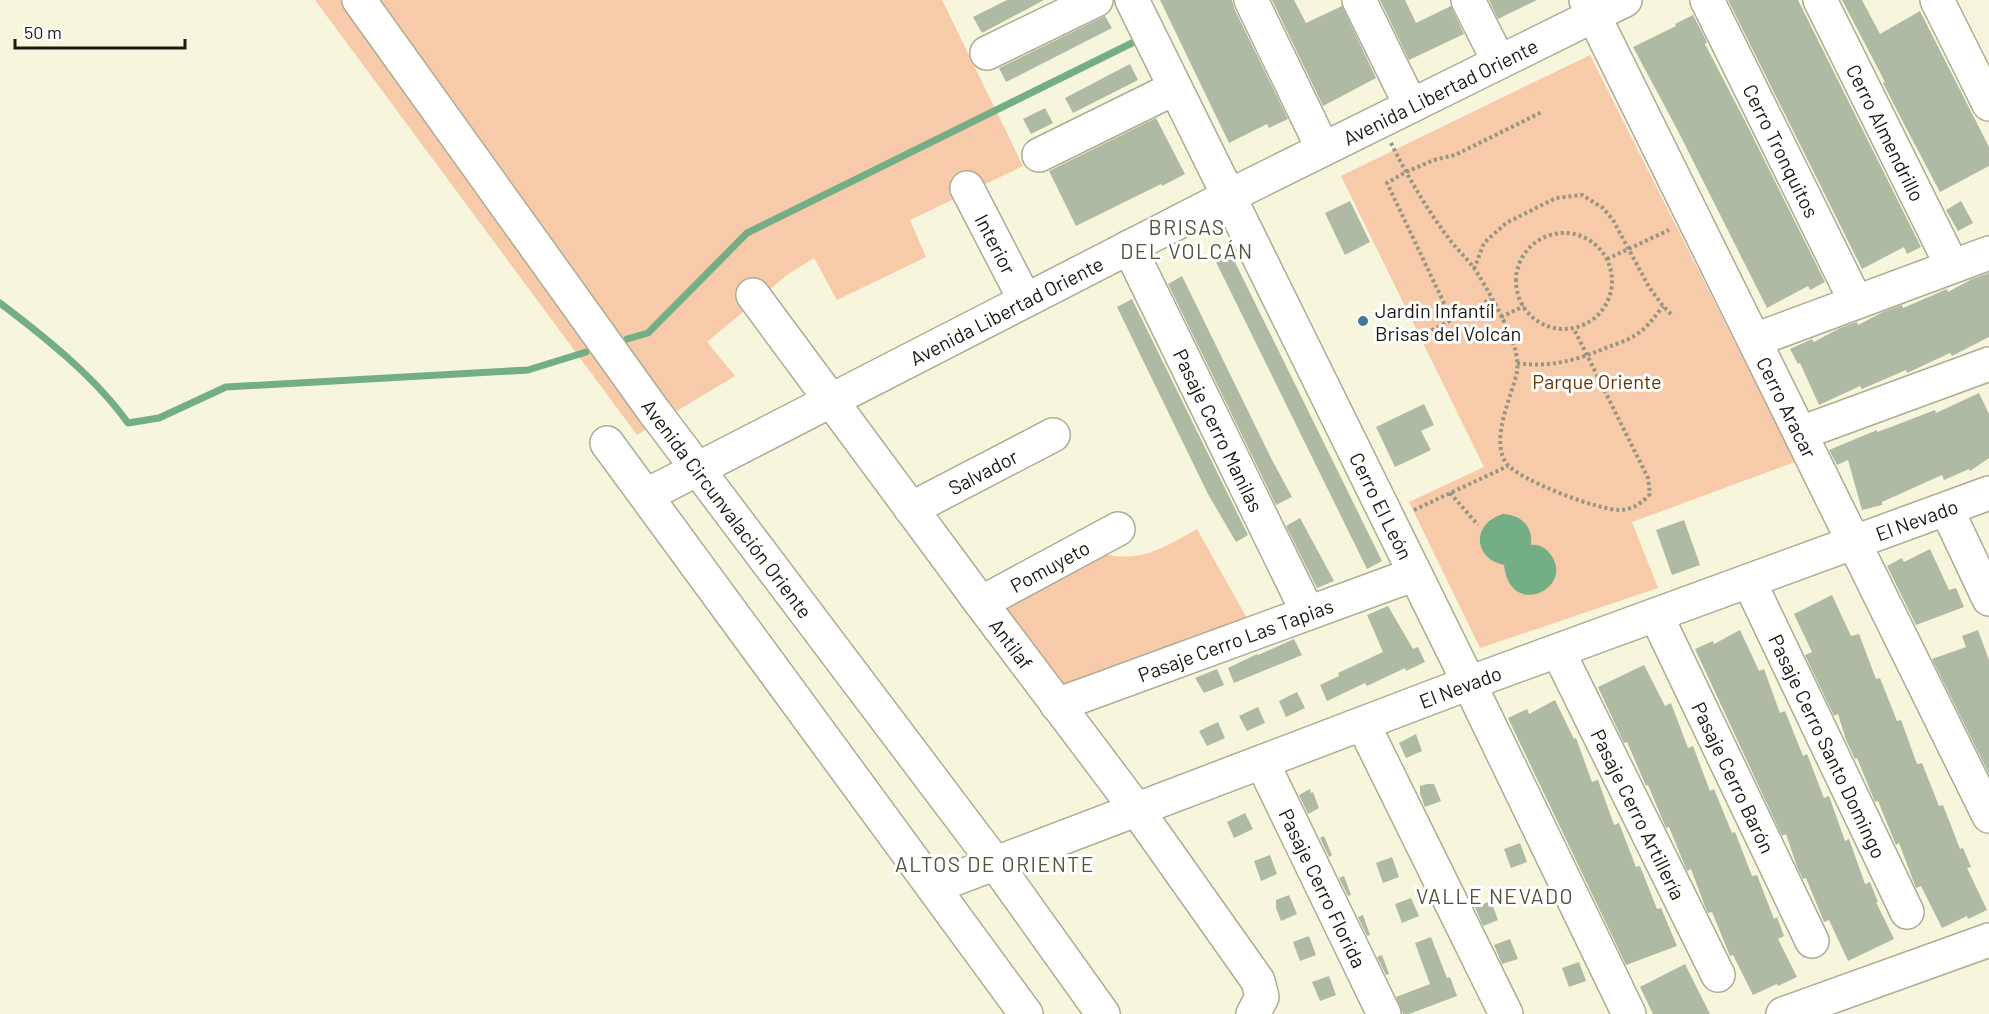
<svg xmlns="http://www.w3.org/2000/svg" width="1989" height="1014" viewBox="0 0 1989 1014" font-family="Barlow,sans-serif">
<rect width="100%" height="100%" fill="#f7f6dd"/>
<path fill="#f7caa9" d="M315,0H942L1023,166L910,220L926,257L837,300L814,258L787,275L707,342L735,376L637,435Z
M1590,55L1795,462L1632,522L1658,588L1480,648L1409,502L1484,467L1341,176Z
M1197,529L1249,622L1077,687L1055,682L1005,605L1100,553C1140,564 1163,548 1197,529Z"/>
<path fill="#73ae84" d="M1503,514C1521,515 1533,526 1531,545C1539,544 1546,548 1551,555C1575,588 1510,620 1504,565C1472,558 1472,523 1503,514Z"/>
<g fill="none" stroke-linecap="round" stroke-linejoin="round">
<path stroke="#73ae84" stroke-width="7" d="M0,303C45,337 95,377 128,423L159,418L226,387L528,370L586,352
M627,339L648,333L747,233L1132,43"/>
</g>
<path fill="#afbaa4" d="M1007,0H1044L982,33L973,17Z
M1160,0H1232L1234,8L1288,119L1269,128L1267,124L1229,143Z
M1272,0H1294L1306,23L1342,6L1376,78L1323,106Z
M1380,0H1405L1416,23L1451,6L1464,34L1409,60Z
M1489,0H1537L1498,19Z
M1728,0H1798L1921,247L1907,254L1904,247L1862,269Z
M1842,0H1862L1880,34L1920,11L1989,147V166L1940,192L1904,124L1883,83L1885,82Z
M1693,15L1707,42L1705,44L1746,123L1825,282L1810,290L1808,286L1767,308L1677,129L1633,47L1676,26L1675,24Z
M1105,16L1112,28L1006,82L999,68Z
M1130,64L1138,80L1073,113L1065,98Z
M1045,108L1053,123L1031,134L1023,119Z
M1156,118L1185,174L1162,186L1161,184L1076,226L1049,171Z
M1350,201L1370,242L1345,255L1325,213Z
M1961,201L1973,223L1958,231L1946,210Z
M1230,252L1382,561L1367,569L1215,260Z
M1989,273V337L1952,356L1950,353L1907,373L1906,370L1862,389L1860,386L1819,405L1800,363L1798,364L1790,349L1812,339L1814,342L1840,328L1857,322L1858,325L1883,312L1902,305L1903,308L1947,289L1948,292L1972,279Z
M1182,276L1272,460L1292,497L1276,505L1168,284Z
M1132,299L1248,535L1236,542L1208,494L1117,307Z
M1979,393L1989,414V458L1970,471L1969,469L1944,480L1942,475L1882,502V505L1862,510L1848,460L1837,465L1829,450L1877,430V432L1891,427L1935,410L1936,413Z
M1424,404L1434,425L1421,431L1431,450L1395,467L1376,427Z
M1300,518L1334,581L1317,588L1286,526Z
M1684,520L1700,565L1672,575L1656,530Z
M1930,549L1949,590L1956,588L1964,607L1916,625L1887,566L1902,558L1904,562Z
M1832,595L1851,636L1859,634L1876,679L1880,678L1897,721L1901,720L1917,764L1922,763L1939,806L1943,805L1960,849L1963,848L1971,867L1967,868L1987,910L1968,919L1967,916L1942,928L1921,886L1916,888L1899,843L1896,845L1878,801L1875,802L1857,758L1855,759L1846,740L1838,714L1834,716L1805,655L1812,652L1794,614Z
M1388,606L1413,649L1418,647L1425,662L1406,671L1405,668L1367,686L1365,683L1327,701L1320,685L1339,676L1338,673L1383,652L1367,615Z
M1740,630L1759,671L1764,669L1780,713L1785,711L1803,756L1807,754L1824,798L1829,796L1845,841L1849,839L1865,884L1870,882L1878,902H1876L1894,939L1848,961L1829,920L1824,922L1806,878L1803,879L1797,867L1786,834L1782,836L1695,649L1713,641L1714,644Z
M1978,630L1989,660V774L1932,659L1966,647L1962,636Z
M1294,639L1302,655L1234,683L1228,668L1257,654L1258,655Z
M1644,665L1665,706L1671,703L1688,748L1693,746L1710,791L1714,789L1732,833L1735,832L1752,876L1757,875L1774,919L1777,917L1784,936L1778,939L1797,977L1778,986L1777,984L1753,995L1733,955L1730,956L1712,912L1708,913L1704,904L1691,869L1687,871L1669,827L1666,828L1648,785L1646,786L1627,742L1624,743L1598,687Z
M1217,669L1224,685L1204,693L1195,678Z
M1297,692L1305,708L1286,717L1279,701Z
M1555,700L1574,739L1576,738L1592,782L1598,780L1614,825L1619,823L1636,867L1640,866L1657,909L1661,908L1677,946L1626,965L1508,718L1527,709L1529,714Z
M1258,707L1265,723L1247,731L1239,716Z
M1218,722L1225,738L1207,746L1199,731Z
M1416,734L1422,751L1406,758L1399,743Z
M1427,784H1434L1441,801L1425,807L1420,794V786Z
M1310,789L1311,793L1313,792L1319,808L1308,814L1299,795Z
M1245,813L1253,829L1234,838L1227,822Z
M1324,836L1332,855L1329,857L1320,838Z
M1520,843L1527,862L1511,868L1504,849Z
M1270,855L1277,874L1261,881L1254,861Z
M1392,857L1399,877L1383,883L1376,863Z
M1344,876L1351,895L1348,896L1339,878Z
M1289,895L1297,914L1281,921L1276,908V900Z
M1411,898L1419,916L1402,923L1395,904Z
M1491,901L1498,920L1483,926L1475,907Z
M1363,915L1370,935L1367,936L1358,917Z
M1309,936L1316,955L1300,961L1293,942Z
M1431,937L1447,978L1450,977L1457,996L1409,1014H1403L1396,997L1430,984L1415,943Z
M1510,939L1518,959L1502,964L1494,945Z
M1382,955L1389,974L1386,975L1377,957Z
M1579,962L1586,981L1569,987L1562,968Z
M1685,964L1710,1014H1653L1640,987Z
M1329,976L1336,995L1320,1001L1312,982Z"/>
<g fill="none" stroke-linecap="round" stroke-linejoin="round">
<defs>
<g id="minor">
<path id="s1" d="M359,0L653,410L995,863L1103,1014"/>
<path id="s2" d="M1132,0L1469,683L1629,1014"/>
<path d="M1251,0L1323,149"/>
<path d="M1359,0L1411,106"/>
<path d="M1468,0L1499,62"/>
<path id="s3" d="M1586,0L1989,816"/>
<path id="s4" d="M1707,0L1856,302"/>
<path id="s5" d="M1820,0L1952,266"/>
<path d="M1937,0L1989,104"/>
<path d="M987,53L1096,0"/>
<path d="M1039,155L1175,88"/>
<path id="s6" d="M967,188L1025,300"/>
<path id="s7" d="M1129,247L1308,613"/>
<path id="s8" d="M753,295L981,603L1137,810L1258,981L1262,997L1253,1014"/>
<path d="M1755,340L1989,253"/>
<path d="M1801,433L1989,364"/>
<path d="M607,443L1026,1014"/>
<path id="s9" d="M647,495L1229,196L1625,0"/>
<path id="s10" d="M911,509L1053,435"/>
<path d="M1947,510L1989,599"/>
<path id="s11" d="M1749,581L1907,912"/>
<path id="s12" d="M981,603L1118,529"/>
<path id="s13" d="M1656,615L1812,941"/>
<path id="s14" d="M1558,651L1718,975"/>
<path id="s15" d="M1057,705L1415,574"/>
<path d="M1363,724L1506,1014"/>
<path id="s16" d="M1262,762L1384,1014"/>
<path id="s17" d="M933,887L1469,683L1989,493"/>
<path d="M1783,1014L1989,940"/>
</g>
</defs>
<use href="#minor" stroke="#adac94" stroke-width="36"/>
<path stroke="#979684" stroke-width="4" stroke-dasharray="3 3" stroke-linecap="butt" d="M1391,143C1409,179 1429,213 1453,244C1460,252 1468,260 1474,268C1486,286 1510,329 1515,349C1517,356 1518,365 1517,372C1512,396 1489,441 1507,464C1519,480 1598,510 1619,510C1632,510 1642,503 1650,494L1648,478L1574,329
M1516 281a48 48 0 1 1 96 0a48 48 0 1 1-96 0Z
M1607,259L1669,230
M1474,269L1484,243L1506,223L1556,198L1582,195L1603,208L1613,220L1649,287L1663,306L1673,316
M1501,317L1524,306
M1452,320L1387,183L1406,172L1434,160L1455,155L1542,112
M1421,336L1491,299
M1517,363C1551,368 1577,360 1608,347C1616,344 1626,341 1634,336C1646,329 1654,318 1663,306
M1450,493L1478,525
M1414,510L1508,466"/>
<use href="#minor" stroke="#fff" stroke-width="33"/>
</g>
<circle fill="#3e7b92" stroke="#fff" stroke-width="2" cx="1363" cy="321" r="6"/>
<g text-anchor="middle" dominant-baseline="central" stroke-width="6" stroke-linejoin="round" paint-order="stroke">
<g font-size="20" fill="#1c1b12" stroke="#fff">
<text stroke="none"><textPath href="#s9" startOffset="890">Avenida Libertad Oriente</textPath></text>
<text stroke="none"><textPath href="#s5" startOffset="148">Cerro Almendrillo</textPath></text>
<text stroke="none"><textPath href="#s4" startOffset="168">Cerro Tronquitos</textPath></text>
<text stroke="none"><textPath href="#s6" startOffset="63">Interior</textPath></text>
<text stroke="none"><textPath href="#s9" startOffset="404">Avenida Libertad Oriente</textPath></text>
<text stroke="none"><textPath href="#s3" startOffset="454">Cerro Aracar</textPath></text>
<text stroke="none"><textPath href="#s7" startOffset="204">Pasaje Cerro Manilas</textPath></text>
<text stroke="none"><textPath href="#s10" startOffset="81">Salvador</textPath></text>
<text stroke="none"><textPath href="#s2" startOffset="564">Cerro El León</textPath></text>
<text stroke="none"><textPath href="#s1" startOffset="628">Avenida Circunvalación Oriente</textPath></text>
<text stroke="none"><textPath href="#s17" startOffset="1050">El Nevado</textPath></text>
<text stroke="none"><textPath href="#s12" startOffset="78">Pomuyeto</textPath></text>
<text stroke="none"><textPath href="#s15" startOffset="190">Pasaje Cerro Las Tapias</textPath></text>
<text stroke="none"><textPath href="#s8" startOffset="434">Antilaf</textPath></text>
<text stroke="none"><textPath href="#s17" startOffset="564">El Nevado</textPath></text>
<text stroke="none"><textPath href="#s11" startOffset="183">Pasaje Cerro Santo Domingo</textPath></text>
<text stroke="none"><textPath href="#s13" startOffset="180">Pasaje Cerro Barón</textPath></text>
<text stroke="none"><textPath href="#s14" startOffset="182">Pasaje Cerro Artillería</textPath></text>
<text stroke="none"><textPath href="#s16" startOffset="140">Pasaje Cerro Florida</textPath></text>
</g>
<g font-size="20" fill="#1c1b12" stroke="#fff" text-anchor="start">
<text x="1375" y="310">Jardin Infantíl<tspan x="1375" dy="23">Brisas del Volcán</tspan></text>
</g>
<g font-size="20" fill="#683500" stroke="#fff">
<text x="1597" y="381">Parque Oriente</text>
</g>
<g font-size="21" letter-spacing="1.5" fill="#54533d" stroke="#fff">
<text x="1187" y="226">BRISAS<tspan x="1187" dy="24">DEL VOLCÁN</tspan></text>
<text x="995" y="863">ALTOS DE ORIENTE</text>
<text x="1495" y="895">VALLE NEVADO</text>
</g>
</g>
<path d="M15 39v9h170v-9" fill="none" stroke="#1c1b12" stroke-width="3"/>
<text x="24" y="39" font-size="18" fill="#1c1b12" stroke="#ffffff" stroke-width="4.5" paint-order="stroke">50 m</text>
</svg>
